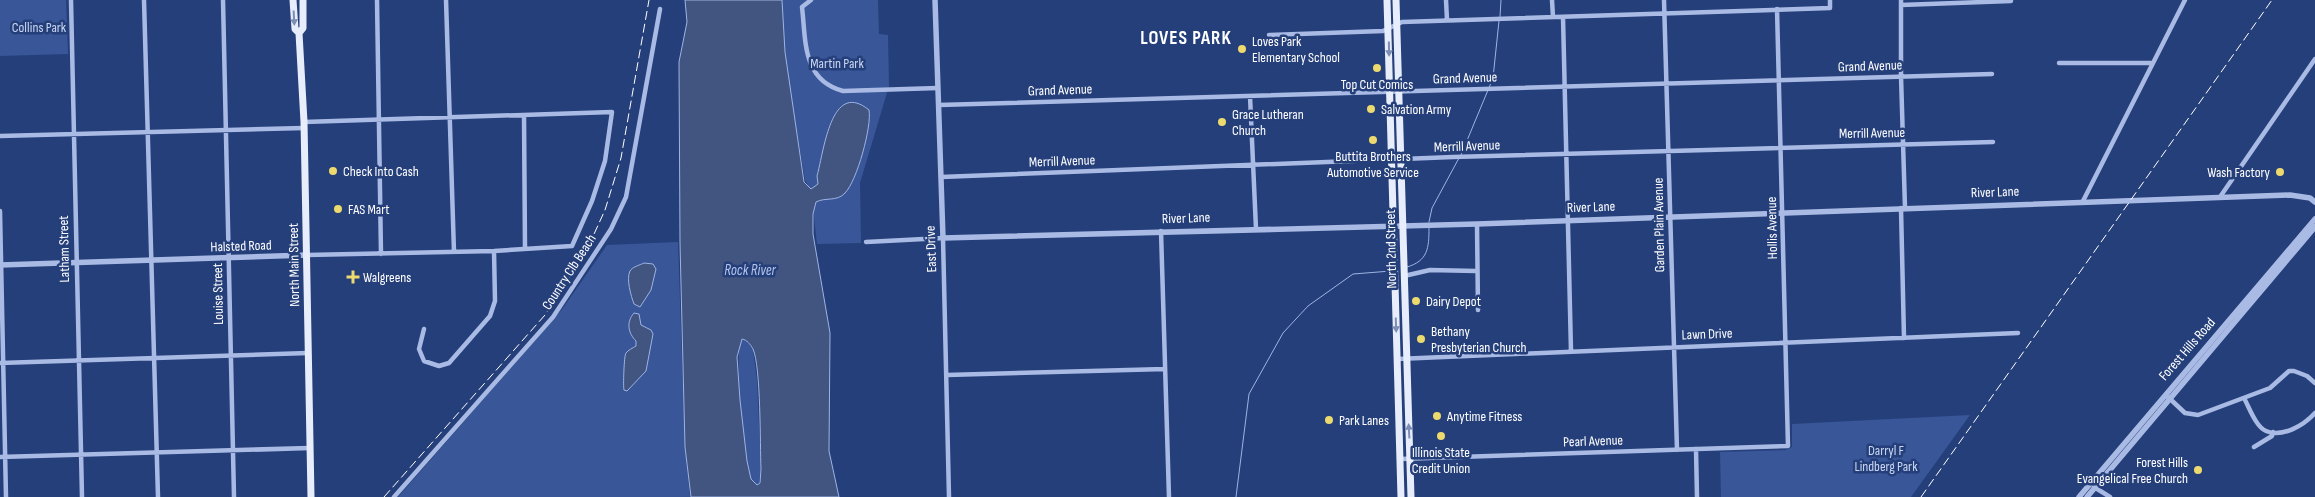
<svg xmlns="http://www.w3.org/2000/svg" width="2315" height="497" viewBox="0 0 2315 497" font-family="'Sofia Sans Condensed',sans-serif">
<rect width="100%" height="100%" fill="#253f7a"/>
<path fill="#395698" d="M0,0H66L68,54L0,56Z
M780,0H878L879,34L888,35L889,86L860,183L861,243L817,244L811,191L805,180L784,55Z
M678,242L685,447L690,497H398L563,308L607,245Z
M742,338L746,340L753,350L757,380L761,469L759,483L757,485C756,484 752,481 751,480C744,465 733,351 742,338Z
M1970,415L1911,497H1721L1720,452L1786,450L1792,447V424Z"/>
<path fill="#425581" stroke="#9db4e4" fill-rule="evenodd" d="M685,0H782L785,52L804,182L811,189L818,184L817,176C824,151 831,79 869,110C872,126 857,181 845,193C837,202 825,197 816,202L813,214V234L830,333L829,451L839,497H691L685,447L680,243L679,62L687,22ZM742,339C747,340 750,344 753,349C761,367 760,445 761,469L760,483L757,485L751,479L747,461L740,400L737,357Z
M644,263L653,264L656,269L651,290L640,307L634,304C631,296 626,279 630,271C632,267 640,265 644,263Z
M634,313L639,314L641,325L651,330L653,334L646,371L627,391L624,390C623,387 624,355 626,353C628,350 633,348 636,346V341C628,333 626,322 634,313Z"/>
<g fill="none" stroke-linecap="round" stroke-linejoin="round">
<path stroke="#9db4e4" stroke-width="1" d="M1500,17L1501,0
M1461,155L1493,78L1499,21
M1429,222L1432,208L1459,158
M1407,267C1428,261 1429,248 1429,228
M1236,497L1249,394L1283,333L1308,306L1353,274L1391,271"/>
<path stroke="#a9bbe4" stroke-width="4.5" d="M71,0L82,497
M144,0L158,497
M223,0L234,497
M377,0L381,254
M446,0L454,252
M811,0L802,7C806,41 802,80 843,91L938,88
M1446,0L1447,20
M1552,0L1553,17
M1664,0L1677,450
M1901,0V76L1905,208
M1901,5L2011,1
M1563,17L1571,351
M1269,35L1383,31L1402,22L1830,8V0
M2059,63H2151
M1250,96L1256,229
M939,105L1992,74
M524,115L525,249
M304,122L612,112L605,161L592,201L572,246L494,251L307,255
M0,136L304,128
M941,177L1453,157L1993,142
M2220,197L2315,59
M2083,201L2185,0
M1901,208L1904,338
M0,211L6,497
M1477,224L1478,310
M1161,231L1169,497
M866,242L943,238L949,497
M1404,276L1430,270L1476,271
M424,329L419,349L424,361L439,366L449,363L490,316L495,301L494,251
M1397,359L2018,333
M0,363L308,353
M947,375L1165,369
M2168,397L2185,413L2198,415L2270,388L2289,371H2294L2307,376L2315,383
M2244,398C2249,407 2256,427 2266,431C2283,438 2304,425 2315,413
M2254,447L2272,436L2273,432
M1696,449L1697,497
M0,457L310,448
M1400,459L1788,446L1777,9
M2094,487L2110,497
M394,497L553,317L611,229L626,197L660,9"/>
<path stroke="#a9bbe4" stroke-width="5.5" d="M935,0L943,238L1477,224L2290,195L2310,198L2315,202
M0,265L307,255
M2079,497L2315,219
M2087,497L2315,227"/>
<path stroke="#e8edfc" stroke-width="7" d="M293,0L295,29L299,33
M303,0V28L299,33L304,122L311,497
M1387,0L1401,497
M1396,0L1411,497"/>
<path stroke="#fff" stroke-width="1" stroke-dasharray="9 4" stroke-linecap="butt" d="M384,497L545,315L584,256L605,210L621,158L649,0
M1921,497L2272,0"/>
</g>
<defs><path id="oneway-solid" d="M-6-.8H1V-3.2L6.5 0L1 3.2V.8H-6Z" transform="scale(1.25)"/></defs>
<g fill="#7d8db4">
<use href="#oneway-solid" transform="translate(294 18) rotate(87)"/>
<use href="#oneway-solid" transform="translate(1389 49) rotate(89)"/>
<use href="#oneway-solid" transform="translate(1396 325) rotate(88)"/>
<use href="#oneway-solid" transform="translate(1409 431) rotate(-93)"/>
</g>
<g fill="#edda6e" stroke="#253f7a" stroke-width="2">
<circle cx="1242" cy="49" r="5"/>
<circle cx="1377" cy="68" r="5"/>
<circle cx="1371" cy="109" r="5"/>
<circle cx="1222" cy="122" r="5"/>
<circle cx="1373" cy="140" r="5"/>
<circle cx="333" cy="171" r="5"/>
<circle cx="2280" cy="172" r="5"/>
<circle cx="338" cy="209" r="5"/>
<path d="M350.5 269.5h5v5h5v5h-5v5h-5v-5h-5v-5h5z"/>
<circle cx="1416" cy="301" r="5"/>
<circle cx="1421" cy="339" r="5"/>
<circle cx="1437" cy="416" r="5"/>
<circle cx="1329" cy="420" r="5"/>
<circle cx="1441" cy="436" r="5"/>
<circle cx="2198" cy="470" r="5"/>
</g>
<g text-anchor="middle" dominant-baseline="central" stroke-width="5" stroke-linejoin="round" paint-order="stroke">
<g font-size="14" fill="#cbd8f3" stroke="#253f7a">
<text x="39" y="27">Collins Park</text>
<text x="837" y="63">Martin Park</text>
<text x="1886" y="450">Darryl F<tspan x="1886" dy="16">Lindberg Park</tspan></text>
</g>
<g font-size="14" fill="#fff" stroke="#253f7a" text-anchor="start">
<text x="1252" y="41">Loves Park<tspan x="1252" dy="16">Elementary School</tspan></text>
<text x="1377" y="84" text-anchor="middle">Top Cut Comics</text>
<text x="1381" y="109">Salvation Army</text>
<text x="1232" y="114">Grace Lutheran<tspan x="1232" dy="16">Church</tspan></text>
<text x="1373" y="156" text-anchor="middle">Buttita Brothers<tspan x="1373" dy="16">Automotive Service</tspan></text>
<text x="343" y="171">Check Into Cash</text>
<text x="2270" y="172" text-anchor="end">Wash Factory</text>
<text x="348" y="209">FAS Mart</text>
<text x="363" y="277">Walgreens</text>
<text x="1426" y="301">Dairy Depot</text>
<text x="1431" y="331">Bethany<tspan x="1431" dy="16">Presbyterian Church</tspan></text>
<text x="1447" y="416">Anytime Fitness</text>
<text x="1339" y="420">Park Lanes</text>
<text x="1441" y="452" text-anchor="middle">Illinois State<tspan x="1441" dy="16">Credit Union</tspan></text>
<text x="2188" y="462" text-anchor="end">Forest Hills<tspan x="2188" dy="16">Evangelical Free Church</tspan></text>
</g>
<g font-size="14" fill="#fff" stroke="#253f7a">
<text transform="translate(1870 66) rotate(-2)">Grand Avenue</text>
<text transform="translate(1465 78) rotate(-2)">Grand Avenue</text>
<text transform="translate(1060 90) rotate(-2)">Grand Avenue</text>
<text transform="translate(1872 133) rotate(-1)">Merrill Avenue</text>
<text transform="translate(1467 146) rotate(-2)">Merrill Avenue</text>
<text transform="translate(1062 161) rotate(-2)">Merrill Avenue</text>
<text transform="translate(1995 192) rotate(-2)">River Lane</text>
<text transform="translate(1591 207) rotate(-2)">River Lane</text>
<text transform="translate(1186 218) rotate(-2)">River Lane</text>
<text transform="translate(1659 225) rotate(-91)">Garden Plain Avenue</text>
<text transform="translate(1772 228) rotate(-91)">Hollis Avenue</text>
<text transform="translate(241 246) rotate(-2)">Halsted Road</text>
<text transform="translate(64 249) rotate(-91)">Latham Street</text>
<text transform="translate(931 249) rotate(-92)">East Drive</text>
<text transform="translate(1391 249) rotate(-91)">North 2nd Street</text>
<text transform="translate(294 265) rotate(-91)">North Main Street</text>
<text transform="translate(569 272) rotate(-57)">Country Clb Beach</text>
<text transform="translate(218 294) rotate(-91)">Louise Street</text>
<text transform="translate(1707 334) rotate(-2)">Lawn Drive</text>
<text transform="translate(2187 349) rotate(-49)">Forest Hills Road</text>
<text transform="translate(1593 441) rotate(-2)">Pearl Avenue</text>
</g>
<g font-size="15" font-style="italic" fill="#b4c6ec" stroke="#253f7a">
<text x="750" y="270">Rock River</text>
</g>
<g font-size="19" font-weight="bold" letter-spacing="1" fill="#fff" stroke="#253f7a">
<text x="1186" y="38">LOVES PARK</text>
</g>
</g>
</svg>
